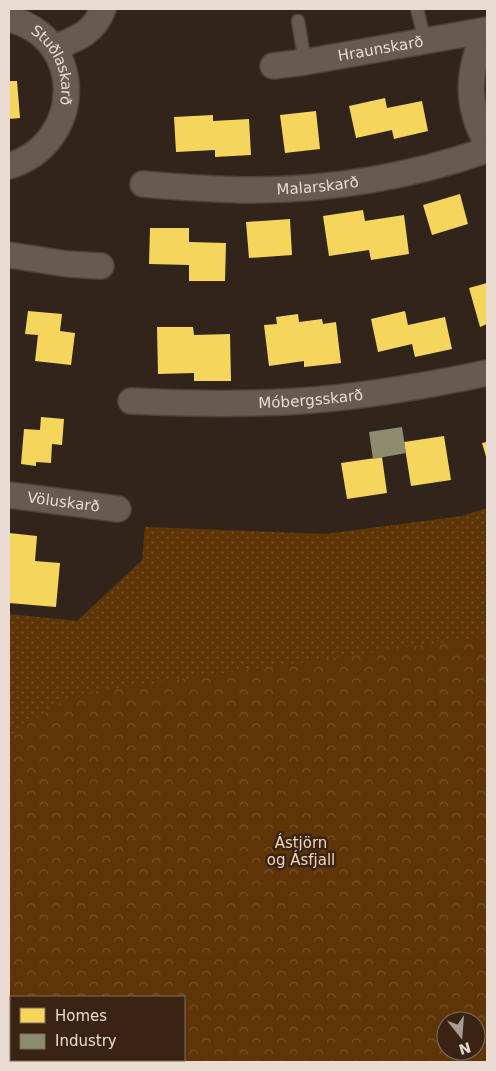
<svg xmlns="http://www.w3.org/2000/svg" width="496" height="1071" viewBox="0 0 496 1071" font-family="'DejaVu Sans',sans-serif">
<defs>
<pattern id="grass-dots" width="8" height="8" patternUnits="userSpaceOnUse" patternTransform="scale(1.25)"><rect width="8" height="8" fill="#5f3507"/><path d="M2 2h.1M6 6h.1" fill="none" stroke="#76522a" stroke-width="1.8" stroke-linecap="round"/></pattern>
<pattern id="park-crowns" width="20" height="18" patternUnits="userSpaceOnUse" patternTransform="scale(1.25)"><rect width="20" height="18" fill="#5f3507"/><path d="M2 6a3 3 0 1 1 6 0M12 15a3 3 0 1 1 6 0" fill="none" stroke="#76522a"/></pattern>
</defs>
<rect width="100%" height="100%" fill="#31251b"/>
<path fill="url(#grass-dots)" fill-rule="evenodd" d="M487,508V1050L476,1021H446V1051L437,1062H9V614L77,621L142,560L145,527L325,534L462,516ZM11,997H184V1060H11Z"/>
<path fill="url(#park-crowns)" fill-rule="evenodd" d="M487,636V1062H9V737L72,695ZM11,997H184V1060H11ZM446,1021H476V1051H446Z"/>
<path fill="#f6d55c" d="M9,81H17L20,118L9,119Z
M385,98L387,108L422,101L428,131L394,139L392,130L356,138L349,106Z
M316,111L320,149L285,153L280,115Z
M213,115V121L249,119L251,155L215,157V150L176,152L174,117Z
M460,194L468,224L432,235L423,205Z
M363,210L365,221L404,215L409,254L371,260L369,250L329,256L323,216Z
M290,219L292,255L249,258L246,222Z
M150,228H189V242L226,243L225,281H189V265L149,264Z
M487,283V324L480,327L469,288Z
M28,311L62,314L60,331L75,333L71,365L35,361L38,335L25,334Z
M405,311L408,325L445,317L452,349L415,357L412,344L378,352L371,319Z
M298,314L299,322L322,319L323,324L336,322L341,363L304,367V361L269,366L264,325L277,324L276,317Z
M157,327H193L194,335L230,334L231,381H194V373L158,374Z
M41,417L64,419L62,445L52,444L51,463L36,462V466L21,464L24,429L40,430Z
M444,436L451,480L411,486L404,442Z
M487,442V460L482,443Z
M382,457L387,493L347,499L341,463Z
M9,533L37,536L35,561L60,563L56,607L9,603Z"/>
<path fill="#8c8c6e" d="M402,427L406,453L373,459L369,432Z"/>
<g fill="none" stroke-linecap="round" stroke-linejoin="round">
<defs>
<path id="service" d="M417,9L425,41
M298,21L305,62"/>
<g id="minor">
<path id="s1" d="M9,19C87,38 84,143 9,166"/>
<path d="M487,30C467,68 465,105 487,143"/>
<path d="M54,48C76,39 94,33 103,9"/>
<path id="s2" d="M273,66L305,62L487,30"/>
<path id="s3" d="M143,184C176,187 208,189 241,190C324,191 409,177 487,150"/>
<path d="M9,255L67,264L101,266"/>
<path id="s4" d="M131,401C192,404 253,405 314,400C373,395 430,385 487,373"/>
<path id="s5" d="M9,495L118,509"/>
</g>
</defs>
<use href="#service" stroke="#4d423a" stroke-width="15"/>
<use href="#minor" stroke="#4d423a" stroke-width="28"/>
<use href="#service" stroke="#675a4e" stroke-width="12"/>
<use href="#minor" stroke="#675a4e" stroke-width="25"/>
</g>
<g text-anchor="middle" dominant-baseline="central" stroke-width="5" stroke-linejoin="round" paint-order="stroke">
<g font-size="15" fill="#eadbd1" stroke="#392413">
<text stroke="none"><textPath href="#s2" startOffset="109">Hraunskarð</textPath></text>
<text stroke="none"><textPath href="#s1" startOffset="70">Stuðlaskarð</textPath></text>
<text stroke="none"><textPath href="#s3" startOffset="175">Malarskarð</textPath></text>
<text stroke="none"><textPath href="#s4" startOffset="180">Móbergsskarð</textPath></text>
<text stroke="none"><textPath href="#s5" startOffset="55">Völuskarð</textPath></text>
</g>
<g font-size="15" fill="#f8d5ba" stroke="#392413">
<text x="301" y="843">Ástjörn<tspan x="301" dy="17">og Ásfjall</tspan></text>
</g>
</g>
<rect width="496" height="1071" fill="none" stroke="#eadbd1" stroke-width="20"/>
<rect x="10" y="996" width="175" height="65" fill="#392413" stroke="#806d5f"/>
<rect x="20" y="1008" width="25" height="15" fill="#f6d55c" stroke="#806d5f"/>
<text x="55" y="1021" font-size="15" fill="#eadbd1">Homes</text>
<rect x="20" y="1034" width="25" height="15" fill="#8c8c6e" stroke="#806d5f"/>
<text x="55" y="1046" font-size="15" fill="#eadbd1">Industry</text>
<g transform="translate(461 1036) rotate(163)"><circle r="24" fill="#392413" stroke="#806d5f"/>
<path d="M0-4L9 19L0 12L-9 19Z" fill="#a99b91"/>
<text y="-8" font-size="14" font-weight="bold" text-anchor="middle" fill="#eadbd1">N</text>
</g>
</svg>
